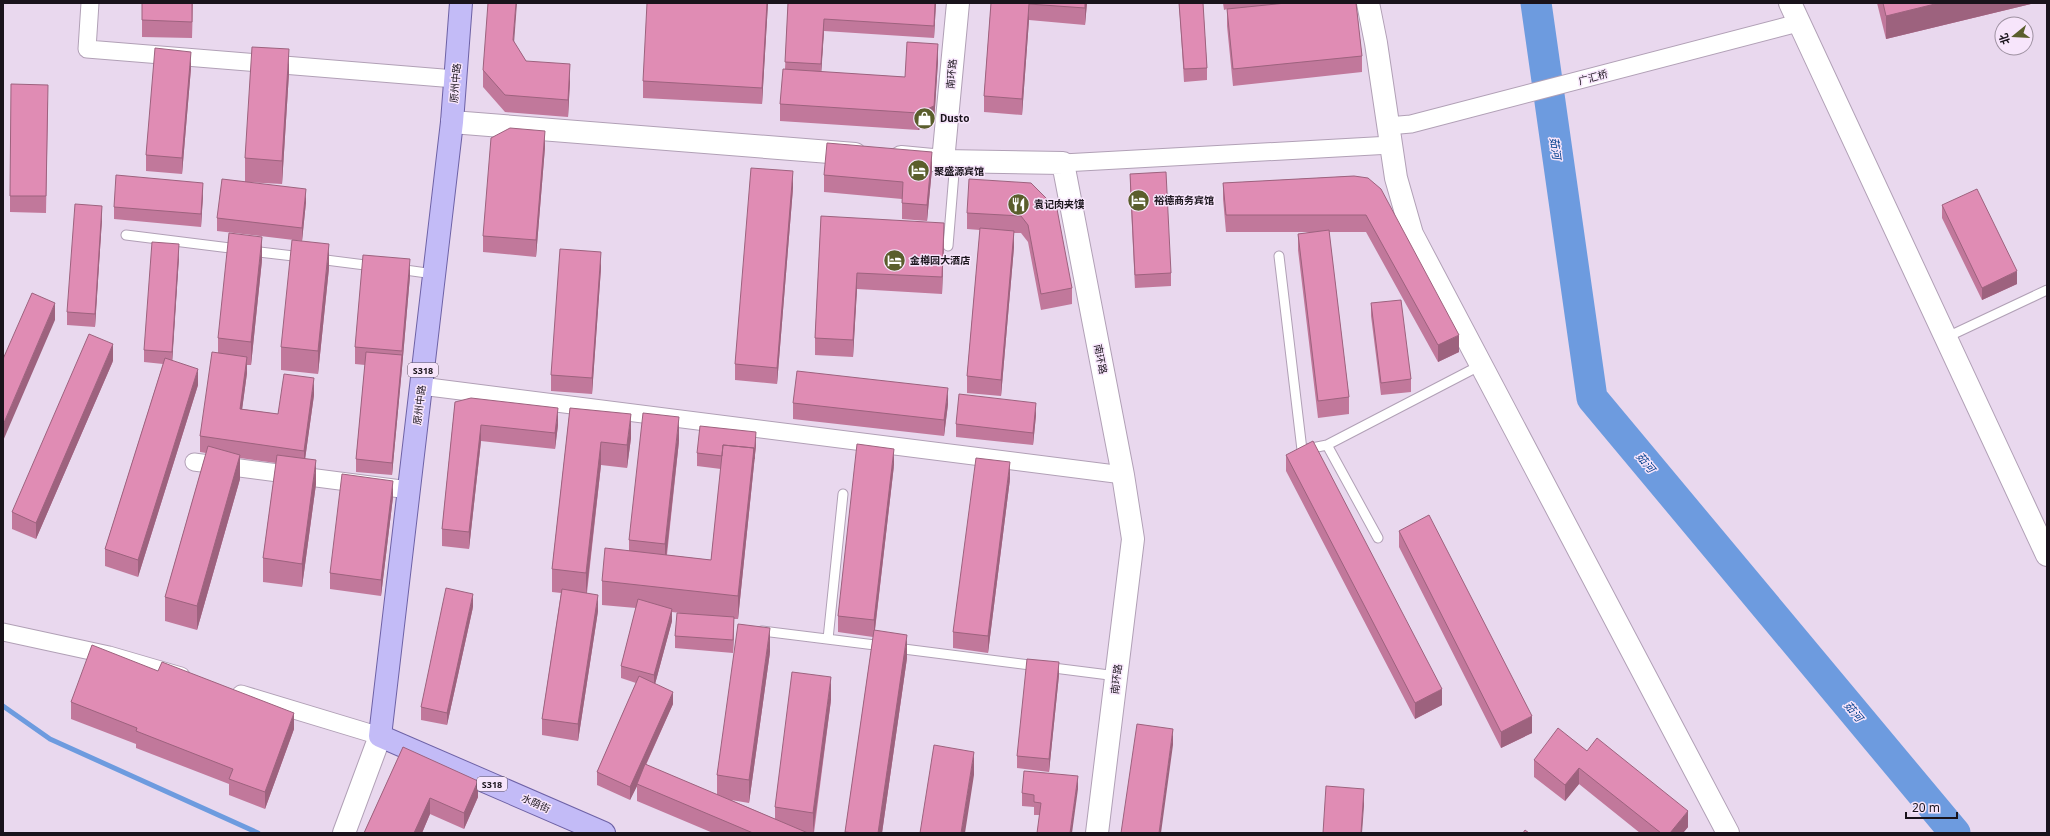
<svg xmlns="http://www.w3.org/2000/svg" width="2050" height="836" viewBox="0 0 2050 836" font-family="'Noto Sans','Noto Sans SC',sans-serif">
<rect width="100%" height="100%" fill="#e9d8ee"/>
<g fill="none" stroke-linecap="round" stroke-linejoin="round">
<path stroke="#6d9bdf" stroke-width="5" d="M3,706L50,739L258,833"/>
<path stroke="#6d9bdf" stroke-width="31" d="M1536,3L1592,398L1955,833"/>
<defs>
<path id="lane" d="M126,235L238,249
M948,246L955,161
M251,251L302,257
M1279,256L1302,450L1327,445L1481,365
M318,259L373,266
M398,269L434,274
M1945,338L2047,290
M1327,445L1378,538
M762,631L883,646
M828,639L843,494
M896,648L1117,676"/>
<path id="street" d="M90,3L87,49L455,79
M1388,126L1411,124L1798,23
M1063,163L1391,145
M421,386L1123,475
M194,462L409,490
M3,632L109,655L181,676
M241,694L380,736"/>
<path id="secondary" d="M1368,3L1376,43L1396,178L1412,234L1728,833
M1790,3L2047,555
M452,122L855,154
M901,157L943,161L1063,163L1123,475L1133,539L1097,833
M943,161L958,3
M344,833L380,736"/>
<path id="primary" d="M461,3L452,122L380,736L604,833"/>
</defs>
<use href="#lane" stroke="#b1a0b6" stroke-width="11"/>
<use href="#street" stroke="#b1a0b6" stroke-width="19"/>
<use href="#secondary" stroke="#b1a0b6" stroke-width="24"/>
<use href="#primary" stroke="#6e62a6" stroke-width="24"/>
<use href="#lane" stroke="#fff" stroke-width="9"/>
<use href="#street" stroke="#fff" stroke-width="17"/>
<use href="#secondary" stroke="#fff" stroke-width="22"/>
<use href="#primary" stroke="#c3bbf7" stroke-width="22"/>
</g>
<path fill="#c1789b" d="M142,3H193L192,38L142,37Z
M768,3L762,104L643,98V81Z
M788,3H936L934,38L824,31L821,72L905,77L938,61L934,123L918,130L780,121V104L785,69Z
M991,3H1087L1085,25L1029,20L1022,115L984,112V96Z
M1179,3H1203L1207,68V80L1184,82Z
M1223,3H1356L1362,56V72L1233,86L1227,26V9L1224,10Z
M1877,3H2035L1886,39Z
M514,42L526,61L570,81L568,117L505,112L483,87V70Z
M191,68L182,174L146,171V155Z
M289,73L282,184L245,182V158Z
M48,101L46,213L10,212V196Z
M545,147L536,257L483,252V236Z
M932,169L927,221L902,219V199L824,192V175Z
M1130,174L1171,273V286L1135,288L1130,187Z
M1354,176L1459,352L1438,362L1366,232H1329L1349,397V414L1318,418L1298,250V234L1313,232H1226L1223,199V183Z
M1031,183L1072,288V304L1041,310L1028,242L1021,233H1014V247L1001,396L967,393V376L980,230L967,229V213Z
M793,188L777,384L735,380V364Z
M203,195L201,227L114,219V207Z
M306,202L302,241L217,231V218Z
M1942,205L2017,284L1982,300L1942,218Z
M821,216L944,240L942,294L857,289L853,357L815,355V338Z
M102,219L95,327L67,325V312Z
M179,257L172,361L198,385L138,577L105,566V549L163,364L144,362V350Z
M262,260L251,365H247V373L242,409L278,414L314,395L305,459L316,484L302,587L263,582V558L276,463L240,458V479L197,630L165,621V597L206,453L200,452V436L218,352V338Z
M329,268L318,374L281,370V347Z
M601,268L592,394L551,391V375Z
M410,276L402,368L392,475L356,472V459L365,365L355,364V347Z
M1371,303L1411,379V392L1381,395L1371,316Z
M113,361L36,539L12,529V512Z
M455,402L558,425L555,449L481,441L469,549L442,546V529Z
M793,403L948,404L944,436L793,419Z
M570,408L631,438L627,468L601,465L587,593L598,611L578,741L542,735V719L561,593L552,592V569Z
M1036,415L1033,445L956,437V424Z
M679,441L667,555L711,560L721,469L697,466V453L756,445L738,619H734V630L733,653L675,648V636L680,613L672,612V621L655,684L673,704L646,765L717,795V775L770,652L749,803L731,800L775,819V807L831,700L814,833H713L637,801V786L630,800L597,785V772L636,683L621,678V666L636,608L602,605V581L629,551V540Z
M1286,455L1442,705L1415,719L1286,471Z
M894,465L875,630L907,658L882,833H845L873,637L838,632V616Z
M1010,479L988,653L953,648V632Z
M393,497L381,596L330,589V573Z
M1399,531L1532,733L1501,748L1399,547Z
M473,607L447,725L421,720V707Z
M1059,675L1049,772L1017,768V756Z
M71,702L294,729L265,809L229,795V784L136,748V744L71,719Z
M403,747L478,797L464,829L430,814L422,833H364Z
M1587,751L1688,827L1683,833H1640L1579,784L1565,801L1534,777V760Z
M1078,789L1039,815H1034V807L1022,806V793Z"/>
<path fill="#9d627e" d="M516,3H517L513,57V40Z
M767,3H768L762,104V88Z
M935,3H936L934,38V26Z
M1085,3H1087L1085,25Z
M1939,3H2035L1886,39V16Z
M1029,4V20L1022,115V99Z
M824,19V31L821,77V64Z
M938,44V61L934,123L918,130V113Z
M289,49V73L282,184V161Z
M191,52V68L182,174V158Z
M570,64V81L568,117V100Z
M545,131V147L536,257V240Z
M932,152V169L927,221V205Z
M793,171V188L777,384V368Z
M203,183V195L201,227V214Z
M306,189V202L302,241V228Z
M102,206V219L95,327V314Z
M944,223V240L942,294V277Z
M1014,231V247L1001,396V380Z
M262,237V260L251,365V342Z
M179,244V257L172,365V352Z
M329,244V268L318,374V351Z
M601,252V268L592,394V378Z
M410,259V276L402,368L392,475V463L402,355Z
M2017,271V284L1982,300V288Z
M857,273V289L853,357V340Z
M55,303V320L3,441V425Z
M1459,335V352L1438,362V345Z
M113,344V361L36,539V523Z
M247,357V373L240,425V409Z
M198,369V385L138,577V560Z
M314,378V395L304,467V451Z
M948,388V404L944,436V420Z
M1036,403V415L1033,445V433Z
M558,408V425L555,449V433Z
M631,414V438L627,468V445Z
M679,417V441L665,567V544Z
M481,425V441L469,549V532Z
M756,432V445L738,619V596L754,448Z
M601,442V465L586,596V573Z
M894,449V465L874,637V620Z
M240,455V479L197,630V606Z
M316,460V484L302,587V564Z
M1010,462V479L988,653V636Z
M393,481V497L381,596V580Z
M473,594V607L447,725V713Z
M598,595V611L578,741V724Z
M672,609V621L654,688V675Z
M734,617V630L733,653V640Z
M770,628V652L749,803V780Z
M907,635V658L882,833H878Z
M1059,662V675L1049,772V759Z
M831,677V700L813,833V813Z
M1442,689V705L1415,719V703Z
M673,692V704L637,784V786L630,800V787Z
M294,713V729L265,809V792Z
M1532,716V733L1501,748V732Z
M1173,729V745L1161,833H1159Z
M974,752V775L965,833H961Z
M1579,768V784L1565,801V785Z
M1078,776V789L1072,833H1070Z
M478,781V797L464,829V813Z
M1364,789V806L1362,833H1361Z
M430,798V814L422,833H414Z
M1688,811V827L1683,833H1670Z"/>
<path fill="#e08cb4" stroke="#9d627e" d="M142,3H192V22L142,20Z
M488,3H516L513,40L526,61L570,64L568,100L505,95L483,70Z
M647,3H767L762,88L643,81Z
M788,3H935L934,26L824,19L821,64L785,62Z
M991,3H1085V8L1029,4L1022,99L984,96Z
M1179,3H1203L1207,68L1184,69Z
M1286,3H1356L1362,56L1233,69L1227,9Z
M1883,3H1939L1886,16Z
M907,42L938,44L934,106L918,113L780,104L783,69L905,77Z
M252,47L289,49L282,161L245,158Z
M155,48L191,52L182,158L146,155Z
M11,84L48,85L46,196H10Z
M510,128L545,131L536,240L483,236L491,138Z
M827,143L932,152L927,205L902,203L903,182L824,175Z
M751,168L793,171L777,368L735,364Z
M1166,172L1171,273L1135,275L1130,174Z
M116,175L203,183L201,214L114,207Z
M1354,176L1368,178L1381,189L1459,335L1438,345L1366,215H1226L1223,183Z
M222,179L306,189L302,228L217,218Z
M969,179L1031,183L1057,209L1072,288L1041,294L1028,225L1021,216L967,213Z
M1977,189L2017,271L1982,288L1942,205Z
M75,204L102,206L95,314L67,312Z
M821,216L944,223L942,277L857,273L853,340L815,338Z
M980,228L1014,231L1001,380L967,376Z
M1329,230L1349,397L1318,401L1298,234Z
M229,233L262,237L251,342L218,338Z
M292,240L329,244L318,351L281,347Z
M152,242L179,244L172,352L144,350Z
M560,249L601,252L592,378L551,375Z
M363,255L410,259L402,351L355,347Z
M32,293L55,303L3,425V359Z
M1401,300L1411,379L1381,383L1371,303Z
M89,334L113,344L36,523L12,512Z
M212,352L247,357L240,409L278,414L284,374L314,378L304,451L200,436Z
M366,352L402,355L392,463L356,459Z
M165,358L198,369L138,560L105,549Z
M797,371L948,388L944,420L793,403Z
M959,394L1036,403L1033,433L956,424Z
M471,398L558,408L555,433L481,425L469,532L442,529L455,402Z
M570,408L631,414L627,445L601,442L586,573L552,569Z
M643,413L679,417L665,544L629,540Z
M700,426L756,432L754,459V448L723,445L722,456L697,453Z
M1313,441L1442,689L1415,703L1286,455Z
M857,444L894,449L874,620L838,616Z
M723,445L754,448L738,596L602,581L605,548L711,560Z
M208,446L240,455L197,606L165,597Z
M277,455L316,460L302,564L263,558Z
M976,458L1010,462L988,636L953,632Z
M342,474L393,481L381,580L330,573Z
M1429,515L1532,716L1501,732L1399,531Z
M446,588L473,594L447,713L421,707Z
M562,589L598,595L578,724L542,719Z
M638,599L672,609L654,675L621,666Z
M677,613L734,617L733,640L675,636Z
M738,624L770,628L749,780L717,775Z
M874,630L907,635L878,833H854L845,832Z
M92,645L158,671L162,662L294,713L265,792L229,779L233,769L136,731L137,728L71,702Z
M1027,659L1059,662L1049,759L1017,756Z
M792,672L831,677L813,813L775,807Z
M639,676L673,692L630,787L597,772Z
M1137,724L1173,729L1159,833H1121Z
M1558,728L1587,751L1597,738L1688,811L1670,833H1661L1579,768L1565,785L1534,760Z
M934,745L974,752L961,833H920Z
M403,747L478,781L464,813L430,798L414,833H364Z
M645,764L808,833H753L637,784Z
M1024,771L1078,776L1070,833H1037L1041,803L1034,802V795L1022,793Z
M1326,786L1364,789L1361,833H1323Z
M1525,830L1529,833H1523Z"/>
<defs>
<symbol id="shop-disc" viewBox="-11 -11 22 22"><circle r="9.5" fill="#5a5e2c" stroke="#f7e5fb"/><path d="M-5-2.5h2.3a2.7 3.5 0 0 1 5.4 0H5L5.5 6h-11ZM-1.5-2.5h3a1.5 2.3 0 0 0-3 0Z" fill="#fff"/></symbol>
<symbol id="hotel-disc" viewBox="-11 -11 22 22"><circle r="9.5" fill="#5a5e2c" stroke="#f7e5fb"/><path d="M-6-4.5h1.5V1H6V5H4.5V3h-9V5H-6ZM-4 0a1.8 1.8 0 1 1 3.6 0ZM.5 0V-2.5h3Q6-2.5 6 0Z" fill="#fff"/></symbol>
<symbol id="restaurant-disc" viewBox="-11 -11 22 22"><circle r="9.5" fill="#5a5e2c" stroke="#f7e5fb"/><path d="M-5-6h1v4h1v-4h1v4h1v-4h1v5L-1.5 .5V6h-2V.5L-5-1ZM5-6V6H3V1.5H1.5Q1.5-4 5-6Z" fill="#fff"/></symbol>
</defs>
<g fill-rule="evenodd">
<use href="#shop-disc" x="912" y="106" width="25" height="25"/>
<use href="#hotel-disc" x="906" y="158" width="25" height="25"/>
<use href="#hotel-disc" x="1126" y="188" width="25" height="25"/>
<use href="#restaurant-disc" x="1006" y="192" width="25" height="25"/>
<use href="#hotel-disc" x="882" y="248" width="25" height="25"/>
</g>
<g text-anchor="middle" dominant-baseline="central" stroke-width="3" stroke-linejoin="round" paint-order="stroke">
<g fill="#f7e5fb" stroke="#5c525e" stroke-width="1">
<rect x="408" y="363" width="30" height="14" rx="3"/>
<rect x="477" y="777" width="30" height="14" rx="3"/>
</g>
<g font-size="9" font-weight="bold" fill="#19131b">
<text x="423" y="370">S318</text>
<text x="492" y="784">S318</text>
</g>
<g font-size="10" fill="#19131b" stroke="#f7e5fb">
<text transform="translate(951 74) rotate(-85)">南环路</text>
<text transform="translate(1593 77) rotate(-15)">广汇桥</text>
<text transform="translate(455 83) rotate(-85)">原州中路</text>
<text transform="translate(1101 359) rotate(79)">南环路</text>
<text transform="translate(419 405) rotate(-83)">原州中路</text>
<text transform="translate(1116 679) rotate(-83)">南环路</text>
<text transform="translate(536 803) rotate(24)">水荫街</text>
</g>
<g font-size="10" font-weight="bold" fill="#19131b" stroke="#f7e5fb" text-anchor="start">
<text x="940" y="118">Dusto</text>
<text x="934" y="171">聚盛源宾馆</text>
<text x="1154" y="200">裕德商务宾馆</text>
<text x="1034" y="204">袁记肉夹馍</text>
<text x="910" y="260">金樽园大酒店</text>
</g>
<g font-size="11" font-style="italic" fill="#003e8c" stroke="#f7e5fb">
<text transform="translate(1556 148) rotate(82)">茹河</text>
<text transform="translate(1646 462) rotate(50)">茹河</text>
<text transform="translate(1854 711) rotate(50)">茹河</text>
</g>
</g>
<rect width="2050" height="836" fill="none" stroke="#19131b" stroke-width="8"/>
<g transform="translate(2014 36) rotate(252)"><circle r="19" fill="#f7e5fb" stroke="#9e91a1"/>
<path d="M0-3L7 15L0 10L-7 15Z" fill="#5a5e2c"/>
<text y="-6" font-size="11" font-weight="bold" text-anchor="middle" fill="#19131b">北</text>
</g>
<path d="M1906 812v6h51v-6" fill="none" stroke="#19131b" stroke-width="2"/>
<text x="1912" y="812" font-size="12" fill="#19131b" stroke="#f7e5fb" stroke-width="3" paint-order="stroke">20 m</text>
</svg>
